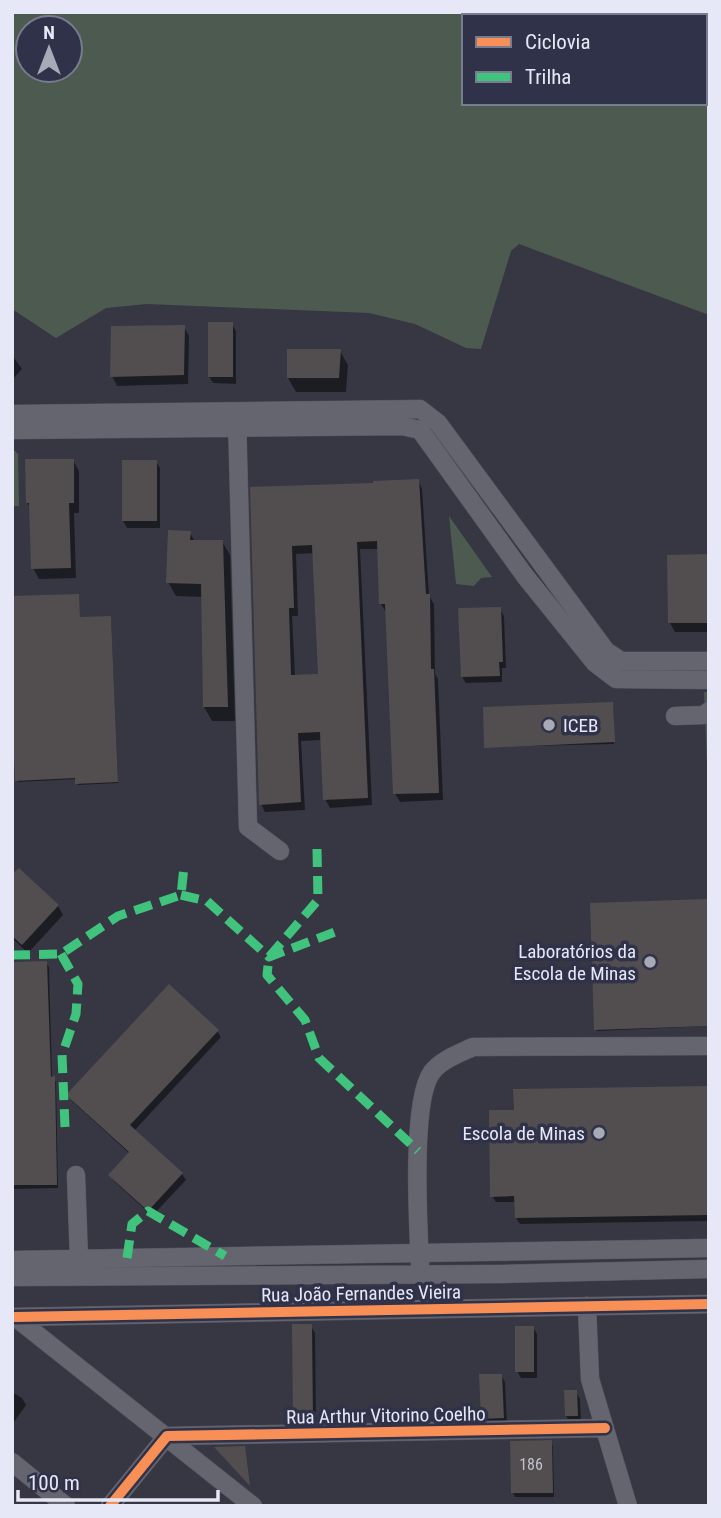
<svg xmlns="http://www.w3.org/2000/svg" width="721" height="1518" viewBox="0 0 721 1518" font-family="'Roboto Condensed',sans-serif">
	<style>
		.green { fill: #4c5a4f; fill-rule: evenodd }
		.shadow { fill: #0007; fill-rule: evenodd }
		.building { fill: #524e50; fill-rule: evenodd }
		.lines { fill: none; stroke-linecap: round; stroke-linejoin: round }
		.minor-casing { stroke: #53545f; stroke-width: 19 }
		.minor { stroke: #64656f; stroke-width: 18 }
		.quiet { stroke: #40c37c; stroke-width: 9; stroke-dasharray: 18 9; stroke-linecap: butt }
		.cycleway-casing { stroke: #303249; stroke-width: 15 }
		.cycleway { stroke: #f78f57; stroke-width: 10 }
		.poi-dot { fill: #a8aab8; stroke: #303249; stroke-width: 2.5 }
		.labels { text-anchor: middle; stroke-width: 7; stroke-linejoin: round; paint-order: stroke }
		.number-label { font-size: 16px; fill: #c1c2cd }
		.poi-label { font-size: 19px; fill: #e6e8f7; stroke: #303249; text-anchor: end }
		.street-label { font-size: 19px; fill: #e6e8f7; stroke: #303249 }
	</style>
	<rect width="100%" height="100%" fill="#363743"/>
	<path class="green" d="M12,12H709V315L519,244L511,251L481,349L466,348L415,324L369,313L147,304L106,308L56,338L12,309ZM464,16H705V103H464ZM28,28H70V70H28Z
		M12,448L18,454L19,506H12Z
		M449,516L492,577L481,578L474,586L456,584Z
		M704,692H709V813Z"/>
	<path class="shadow" d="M232,324L236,331V384L213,383L209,376Z
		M184,327L189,336L188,384L117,386L112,376Z
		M340,351L348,365L346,392H296L288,378Z
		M12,355L22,369L12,380Z
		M73,460L79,471V513H74L76,578L39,579L33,568L31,509L27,503Z
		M156,461L160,468V528H127L123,521Z
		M418,480L422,489L429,596L434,604L435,674L438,679L443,800L400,802L395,794L386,612L381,604L379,549H360L372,805L330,808L325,799L322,740L301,741L305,810L265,812L261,804L252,489L375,485ZM315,553L320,675L295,676L292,616H298L296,554Z
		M190,533L195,542L222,541L230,555L235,721H212L204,707L203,597L176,596L168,582Z
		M709,556V632H675L670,623Z
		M78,595L80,619H111L118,783L78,785L77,779L18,782Z
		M500,609L504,616L506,668H502V682L466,683L462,677Z
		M613,705L614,744L486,747Z
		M12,877L58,906L63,915L28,953L12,938Z
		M707,902L709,1026L597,1031L596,1029Z
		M46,963L49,967L52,1078L56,1082L58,1188L12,1189V964Z
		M217,1031L221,1037L134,1131L182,1174L186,1180L152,1216L114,1181L110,1175L130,1154L72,1101L68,1095Z
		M709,1088V1221L520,1224L516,1218V1202H496L492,1196L515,1111Z
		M311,1326L315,1333L316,1428L299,1429L295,1422Z
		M533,1327L537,1334V1378H521L517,1371Z
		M501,1375L505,1382L507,1425H487L483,1418Z
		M12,1392L22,1398L26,1405L12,1425Z
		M576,1392L580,1399L581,1422H570L566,1416Z
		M551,1442L553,1446L554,1497H515L513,1493Z"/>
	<path class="building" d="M208,322H233V377H208Z
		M185,325L184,375L110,377L111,326Z
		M287,349H341L339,378H287Z
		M25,459H74V503H69L71,568L31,569L29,503H26Z
		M122,460H157V521H122Z
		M419,479L426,594H430L431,669H434L439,793L393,794L385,604H379L377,541L357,542L368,798L323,800L320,732L298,733L301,802L259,805L250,487L373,483V481ZM312,545L318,674L291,675L289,608H294L292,546Z
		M168,530L191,531L190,540H223L228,707H203L201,584L166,583Z
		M709,554V623H668L667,555Z
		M79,594L80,617L111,616L118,782L75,784V778L15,781L12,710V596Z
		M501,607L503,662H499L500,676L461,677L458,608Z
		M613,702L615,742L484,748L483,707Z
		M19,868L59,905L22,945L12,936V874Z
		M707,899L709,1026L594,1030L590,903Z
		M47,961L51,1077L55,1076L57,1185H12V962Z
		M169,984L219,1030L130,1125L183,1173L148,1211L108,1175L129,1152L66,1095Z
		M709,1086V1215L515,1218L514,1196L490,1197L489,1110H514L513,1089Z
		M292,1324H312L313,1422H293Z
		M515,1326H534V1372H515Z
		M479,1374H502L504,1418L481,1419Z
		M564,1390H577L578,1416H565Z
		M552,1440L553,1493H511L510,1441Z
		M245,1446L250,1486L214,1447Z"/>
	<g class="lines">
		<g class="minor-casing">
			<path id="minor" d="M12,414L420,409L438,423L606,651L621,661H709
				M237,418L248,827L280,851
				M12,430L402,426L420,430L525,576L595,663L616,679L709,680
				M675,716L704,715L709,711
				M76,1175L79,1260
				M12,1260L709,1248
				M420,1264C418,1225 411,1100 432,1072C441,1060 460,1053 473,1047L709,1046
				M12,1277L501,1274L709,1269
				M587,1306L590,1379L628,1506
				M15,1317L709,1304
				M15,1317L253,1506
				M12,1462L66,1506
				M110,1506L167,1436L605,1428"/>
		</g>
		<use href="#minor" class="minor"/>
		<path class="quiet" d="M317,849L318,900L269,957L267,975L305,1020L319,1058L418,1151
			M181,895L207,901L269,957L340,930
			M61,954L78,984L76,1014L62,1055L65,1127
			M12,955L61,954L118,916L181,895L184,867
			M127,1258L132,1224L148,1211L225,1256"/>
		<g class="cycleway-casing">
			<path id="cycleway" d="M15,1317L709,1304
				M110,1506L167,1436L605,1428"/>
		</g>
		<use href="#cycleway" class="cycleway"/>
	</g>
	<g class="poi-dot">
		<circle cx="549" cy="725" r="7"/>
		<circle cx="650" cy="962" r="7"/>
		<circle cx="599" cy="1133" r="7"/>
	</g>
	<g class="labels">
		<g class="number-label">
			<text x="531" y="1470">186</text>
		</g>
		<g class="poi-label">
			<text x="563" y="732" text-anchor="start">ICEB</text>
			<text x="636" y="958">Laboratórios da<tspan x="636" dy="22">Escola de Minas</tspan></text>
			<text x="585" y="1140">Escola de Minas</text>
		</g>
		<g class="street-label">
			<text transform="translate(361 1293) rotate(-1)" y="7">Rua João Fernandes Vieira</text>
			<text transform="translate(386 1415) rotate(-1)" y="7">Rua Arthur Vitorino Coelho</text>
		</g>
	</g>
	<rect width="721" height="1518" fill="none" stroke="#e6e8f7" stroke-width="28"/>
	<rect x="462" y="14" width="245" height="91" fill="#303249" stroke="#797b8f" stroke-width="2"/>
	<rect x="476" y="37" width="35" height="10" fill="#f78f57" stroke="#797b8f" stroke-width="2"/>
	<text x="525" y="49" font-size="21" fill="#e6e8f7">Ciclovia</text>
	<rect x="476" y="72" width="35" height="10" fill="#40c37c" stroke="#797b8f" stroke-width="2"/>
	<text x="525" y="84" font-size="21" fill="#e6e8f7">Trilha</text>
	<g transform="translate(49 49)"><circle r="33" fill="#303249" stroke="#797b8f" stroke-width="2"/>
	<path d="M0-5L12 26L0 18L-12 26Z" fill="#a8aab8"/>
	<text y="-10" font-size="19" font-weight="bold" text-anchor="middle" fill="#e6e8f7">N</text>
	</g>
	<path d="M18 1490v10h200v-10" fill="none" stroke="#e6e8f7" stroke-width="3.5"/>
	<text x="28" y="1490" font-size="21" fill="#e6e8f7" stroke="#303249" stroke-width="5" paint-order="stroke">100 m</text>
</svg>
